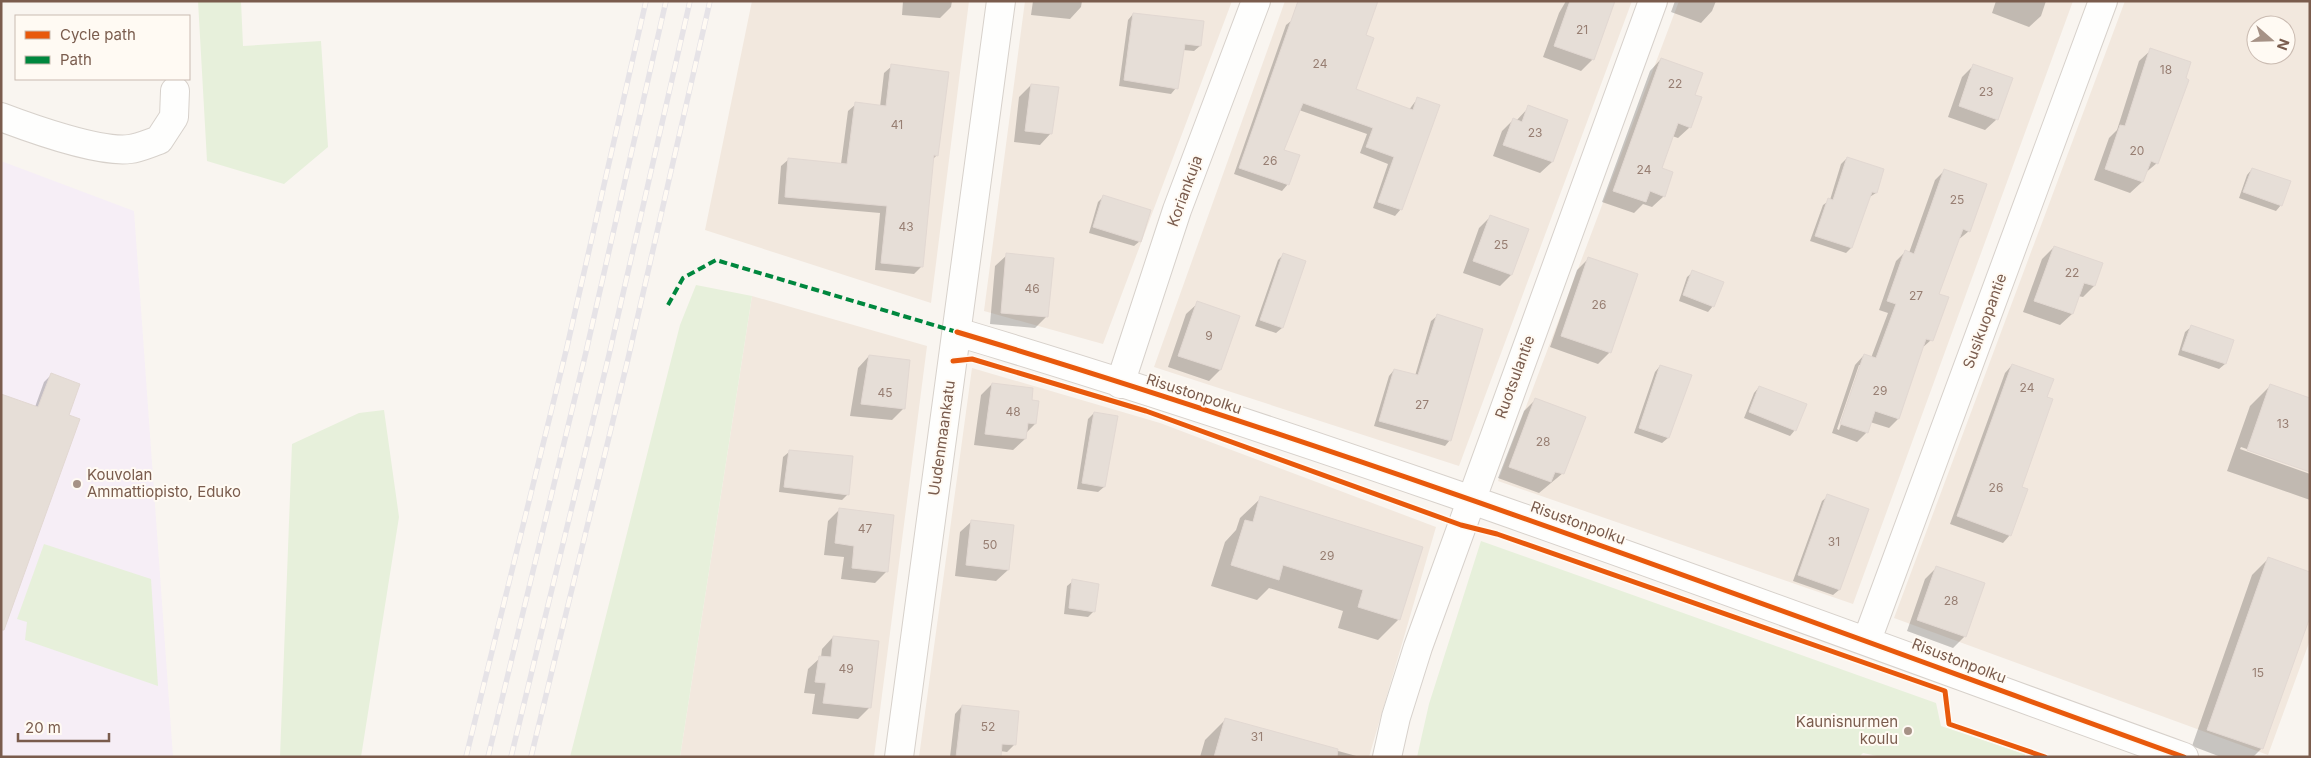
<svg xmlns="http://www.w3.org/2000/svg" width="2311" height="758" viewBox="0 0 2311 758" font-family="Inter,sans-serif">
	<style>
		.residential { fill: #f2e8de; fill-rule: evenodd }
		.education { fill: #f6eef6 }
		.green { fill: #e7f0db }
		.shadow { fill: #0003; fill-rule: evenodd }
		.building { fill: #e6ded7; stroke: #e2d8d2 }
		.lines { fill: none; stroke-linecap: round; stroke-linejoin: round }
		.minor-casing { stroke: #d7d1cb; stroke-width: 30 }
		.minor { stroke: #fefefd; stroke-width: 28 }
		.rail-casing { stroke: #e6e3e7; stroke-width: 5.5 }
		.rail { stroke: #fffaf3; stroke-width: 4; stroke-dasharray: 11; stroke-linecap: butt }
		.quiet { stroke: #00873e; stroke-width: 4; stroke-dasharray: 8 4; stroke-linecap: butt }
		.cycleway-casing { stroke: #fffaf3; stroke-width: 8 }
		.cycleway { stroke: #e8590c; stroke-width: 5 }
		.poi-dot { fill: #a69286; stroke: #fffaf3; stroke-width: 2 }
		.labels { text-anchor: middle; stroke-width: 4; stroke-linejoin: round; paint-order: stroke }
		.number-label { font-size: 12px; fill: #977e72 }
		.street-label { font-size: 15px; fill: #7a5c4d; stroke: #fffaf3 }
		.poi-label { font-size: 15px; fill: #7a5c4d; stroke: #fffaf3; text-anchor: start }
	</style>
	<rect width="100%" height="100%" fill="#f9f5f0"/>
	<path class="residential" d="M752,1H969L931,303L705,230Z
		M1025,1H1232L1103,344L984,311Z
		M1285,1H1632L1459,466L1154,367Z
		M1679,1H2073L1853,604L1498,481Z
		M2125,1H2310V640L2268,755L1894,618ZM2256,25H2286V55H2256Z
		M752,296L927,346L874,757H680Z
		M972,368L1160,423L1436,527L1369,757H919Z"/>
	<path class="education" d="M1,161L134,211L173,757H1Z"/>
	<path class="green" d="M198,1H241L243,46L321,41L328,147L284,184L207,161Z
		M696,285L752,296L680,757H570L680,325Z
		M384,410L399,517L361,757H280L292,444L359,413Z
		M1481,541L1936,703L1941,726L2025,754V757H1882L1863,753L1859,757H1417L1429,704Z
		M44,544L151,579L158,686L25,640L27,622L17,619Z"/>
	<path class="shadow" d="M903,1H952L951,7L940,18L902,15Z
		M1033,1H1082L1081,7L1070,19L1031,15Z
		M1298,1L1365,36L1354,90L1409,110L1417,99L1401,209L1395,216L1373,208L1388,164L1360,153L1367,134L1299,110L1282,150L1288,184L1282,191L1234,174L1286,25L1291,21Z
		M1566,1H1614L1593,59L1581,71L1543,57L1559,13Z
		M1675,1H1716L1712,11L1701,23L1671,12Z
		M1996,1H2046L2041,16L2029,27L1992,13Z
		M1133,14L1200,46L1194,51L1183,50L1176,88L1171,94L1119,86L1128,20Z
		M2151,50L2157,163L2144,174L2142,182L2130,193L2094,180L2109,138L2117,130L2139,61Z
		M1661,59L1693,95L1690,127L1678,138L1672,136L1660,169L1664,196L1652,207L1643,204L1634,213L1602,202L1650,71Z
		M892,66L937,155L932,160L921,267L914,274L875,270L880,213L778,204L781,166L789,159L841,164L848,111L856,104L880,107L884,73Z
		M1973,66L1997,119L1985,130L1948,117L1962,77Z
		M1031,85L1051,133L1040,145L1014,142L1019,97Z
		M1529,107L1567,121L1552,162L1540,173L1493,156L1502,131L1513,120L1516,121Z
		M1847,158L1876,193L1868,198L1851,248L1846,253L1810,241L1823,205L1830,200L1841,164Z
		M2252,169L2281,205L2276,211L2239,198L2247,175Z
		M1944,171L1969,231L1958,240L1938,295L1931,340L1921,349L1898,419L1889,428L1870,422L1867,432L1857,442L1832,433L1855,365L1864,355L1871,358L1888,313L1879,310L1896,261L1905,252L1909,253L1935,180ZM1859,365H1861L1839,430L1837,429Z
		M1103,197L1140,241L1134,246L1089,233L1098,202Z
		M1490,217L1527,230L1511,275L1500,286L1463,273L1479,228Z
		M2054,247L2094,286L2083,297L2078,296L2072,314L2060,325L2023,312L2042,259Z
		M1007,255L1046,317L1035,328L990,324L995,266Z
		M1283,255L1282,328L1276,333L1255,326L1278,260Z
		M1589,258L1610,352L1598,364L1550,347L1577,270Z
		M1693,272L1713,306L1708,312L1679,301L1687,277Z
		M1198,303L1220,370L1209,381L1168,367L1186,314Z
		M1437,316L1450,440L1445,446L1374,426L1389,376L1394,370L1415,376L1431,321Z
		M2191,327L2232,341L2225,364L2219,369L2178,355L2185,332Z
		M869,356L903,409L892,420L850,416L858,368Z
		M2012,365L2046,398L2020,487L2010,535L2003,543L1950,524L2005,373Z
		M1660,366L1690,376L1668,438L1662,443L1634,433L1655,372Z
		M51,375L1,619L35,407L44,382Z
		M992,384L1030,401L1035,424L1026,433L1025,439L1013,450L974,445L981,395Z
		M2271,385L2310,471L2241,447L2240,449L2310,474V500L2227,471L2250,406Z
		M1759,387L1795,430L1790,436L1744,418L1754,393Z
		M1535,400L1563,473L1539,493L1498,478L1524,411Z
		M1094,413L1104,487L1098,492L1077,489L1088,419Z
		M789,452L848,494L842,500L779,492L783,457Z
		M1828,496L1839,590L1833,595L1793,581L1822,501Z
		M1261,498L1399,619L1378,640L1338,628L1343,611L1269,588L1257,600L1211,586L1225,542L1236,530L1240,518Z
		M840,509L886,572L875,583L841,579L844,557L824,555L828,521Z
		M972,521L1008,570L996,581L955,576L960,532Z
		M2269,558L2262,748L2253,757H2221L2192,746L2252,575Z
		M1937,567L1965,636L1953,648L1907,631L1925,579Z
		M1073,581L1094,611L1088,617L1064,614L1067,586Z
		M833,637L869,708L858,719L812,714L815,694L804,693L808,669L821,657L822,649Z
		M962,706L1014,745L1007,752L1000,751L999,757H950L955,714Z
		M1225,720L1360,757H1200L1205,740Z"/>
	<path class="building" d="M1298,1H1378L1366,35L1374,38L1356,89L1413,110L1417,97L1440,105L1402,210L1378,202L1394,157L1366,147L1373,128L1303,103L1284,150L1300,155L1289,185L1239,168Z
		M1570,1H1615L1594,60L1554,46Z
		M1133,13L1204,21L1201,46L1185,44L1178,89L1124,80Z
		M2150,48L2191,62L2186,78L2189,80L2158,164L2151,161L2143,182L2105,169L2120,125L2125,126Z
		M1661,58L1703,73L1695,95L1702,97L1691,128L1678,123L1662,168L1673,172L1665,197L1650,191L1646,202L1613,191Z
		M891,64L949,72L938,156L934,155L923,267L881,263L887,206L785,197L788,158L847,164L855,102L886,106Z
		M1973,64L2013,78L1998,120L1959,106Z
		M1031,84L1059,87L1052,134L1025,131Z
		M1528,105L1568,120L1553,162L1503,145L1513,118L1522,122Z
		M1847,157L1884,169L1877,193L1872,192L1852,248L1815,236L1828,198L1833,200Z
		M2252,168L2291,181L2282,206L2243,192Z
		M1944,169L1987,184L1970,232L1963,229L1939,294L1949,297L1933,341L1926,339L1899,419L1875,411L1868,433L1840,424L1864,354L1876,358L1896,304L1887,301L1905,250L1914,254Z
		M1103,195L1151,210L1141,242L1093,227Z
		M1490,215L1529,229L1512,275L1473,261Z
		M2054,246L2103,263L2095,286L2084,283L2073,314L2034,301Z
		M1006,253L1054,258L1048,317L1001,313Z
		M1283,253L1306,261L1283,328L1260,320Z
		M1588,257L1638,274L1611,353L1561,336Z
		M1692,270L1724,282L1714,307L1683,295Z
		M1197,301L1240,316L1221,370L1178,356Z
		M1437,314L1483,329L1451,441L1379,421L1394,369L1418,375Z
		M2191,325L2234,340L2226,364L2182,350Z
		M869,355L910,360L905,409L861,404Z
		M2012,364L2054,379L2047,397L2053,399L2022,487L2028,489L2011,536L1957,516Z
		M1660,365L1692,375L1669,438L1639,428Z
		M51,373L80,384L69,415L80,419L4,630H1V394L38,407Z
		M992,383L1033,388L1032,400L1039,401L1036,424L1028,423L1026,439L985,434Z
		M2270,384L2310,398V472L2247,450Z
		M1759,386L1807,404L1796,431L1749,412Z
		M1535,398L1586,417L1564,474L1555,472L1551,482L1509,467Z
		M1094,412L1118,416L1105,487L1082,483Z
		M789,450L853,456L849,495L784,487Z
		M1827,494L1869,509L1840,590L1798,575Z
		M1260,496L1423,547L1400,620L1358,607L1363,590L1283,565L1279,580L1231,565L1245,520L1253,522Z
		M839,508L894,515L888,572L852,568L854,546L835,543Z
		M971,520L1014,525L1009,570L966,565Z
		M2268,557L2310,572V617L2263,749L2207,730Z
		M1936,566L1985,583L1966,637L1917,620Z
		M1072,579L1099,584L1095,612L1069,608Z
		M833,636L879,641L871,708L823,703L826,683L815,682L819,656L831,657Z
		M962,705L1019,711L1016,745L1002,744L1001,757H956Z
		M1225,718L1338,749L1337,757H1214Z"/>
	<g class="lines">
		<g class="minor-casing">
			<path id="minor" d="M1,117C30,128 100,153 130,149C139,148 150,143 159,140L174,117L175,91
				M957,332C1372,456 1777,610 2184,757
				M1120,384L1177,210L1256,1
				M1867,640L2103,1
				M899,757L1001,1
				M1387,757L1396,717L1418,647L1653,1"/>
		</g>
		<use href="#minor" class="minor"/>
		<g class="rail-casing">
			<path id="rail" d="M466,757L567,347L646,1
				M488,757L586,352L666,1
				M511,757L609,355L690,1
				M531,757L628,359L710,1"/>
		</g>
		<use href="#rail" class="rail"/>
		<path class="quiet" d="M668,305L683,278L716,260L957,332"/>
		<g class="cycleway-casing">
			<path id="cycleway" d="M957,332C1372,456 1777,610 2184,757
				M953,361L972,359L1146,411L1461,525L1497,534L1945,691L1949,724L2045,757"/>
		</g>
		<use href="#cycleway" class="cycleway"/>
	</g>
	<g class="poi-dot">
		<circle cx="77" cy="484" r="5"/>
		<circle cx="1908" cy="731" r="5"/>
	</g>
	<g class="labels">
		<g class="number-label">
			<text x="1582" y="34">21</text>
			<text x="1320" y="68">24</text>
			<text x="2166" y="74">18</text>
			<text x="1675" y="88">22</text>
			<text x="1986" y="96">23</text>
			<text x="897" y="129">41</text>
			<text x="1535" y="137">23</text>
			<text x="2137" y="155">20</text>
			<text x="1270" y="165">26</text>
			<text x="1644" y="174">24</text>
			<text x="1957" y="204">25</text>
			<text x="906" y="231">43</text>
			<text x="1501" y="249">25</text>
			<text x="2072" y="277">22</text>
			<text x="1032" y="293">46</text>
			<text x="1916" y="300">27</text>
			<text x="1599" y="309">26</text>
			<text x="1209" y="340">9</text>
			<text x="2027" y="392">24</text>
			<text x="1880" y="395">29</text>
			<text x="885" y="397">45</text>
			<text x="1422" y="409">27</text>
			<text x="1013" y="416">48</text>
			<text x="2283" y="428">13</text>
			<text x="1543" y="446">28</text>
			<text x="1996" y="492">26</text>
			<text x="865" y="533">47</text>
			<text x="1834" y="546">31</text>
			<text x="990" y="549">50</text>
			<text x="1327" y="560">29</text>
			<text x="1951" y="605">28</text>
			<text x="846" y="673">49</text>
			<text x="2258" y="677">15</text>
			<text x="988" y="731">52</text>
			<text x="1257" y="741">31</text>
		</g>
		<g class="street-label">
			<text transform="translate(1185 191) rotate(-70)" y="5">Koriankuja</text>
			<text transform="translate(1985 321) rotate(-70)" y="5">Susikuopantie</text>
			<text transform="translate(1515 377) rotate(-70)" y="5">Ruotsulantie</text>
			<text transform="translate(1194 394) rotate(18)" y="5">Risustonpolku</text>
			<text transform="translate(942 438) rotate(-82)" y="5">Uudenmaankatu</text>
			<text transform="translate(1578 523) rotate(20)" y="5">Risustonpolku</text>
			<text transform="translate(1959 661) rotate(21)" y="5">Risustonpolku</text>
		</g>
		<g class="poi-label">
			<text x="87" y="480">Kouvolan<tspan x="87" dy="17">Ammattiopisto, Eduko</tspan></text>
			<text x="1898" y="727" text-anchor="end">Kaunisnurmen<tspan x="1898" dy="17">koulu</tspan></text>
		</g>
	</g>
	<rect width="2311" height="758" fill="none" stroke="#7a5c4d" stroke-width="5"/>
	<rect x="15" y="15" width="175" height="65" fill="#fffaf3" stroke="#cabbb1"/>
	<rect x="25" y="31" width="25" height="8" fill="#e8590c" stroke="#cabbb1"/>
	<text x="60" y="40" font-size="15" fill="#7a5c4d">Cycle path</text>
	<rect x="25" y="56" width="25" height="8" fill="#00873e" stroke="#cabbb1"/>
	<text x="60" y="65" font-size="15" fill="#7a5c4d">Path</text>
	<g transform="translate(2271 40) rotate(110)"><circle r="24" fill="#fffaf3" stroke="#cabbb1"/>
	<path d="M0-4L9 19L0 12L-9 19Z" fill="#a69286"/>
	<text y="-8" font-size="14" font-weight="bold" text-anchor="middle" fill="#7a5c4d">N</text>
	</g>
	<path d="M18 733v8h91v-8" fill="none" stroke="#7a5c4d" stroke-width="2.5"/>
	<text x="25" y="733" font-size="15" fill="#7a5c4d" stroke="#fffaf3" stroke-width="4" paint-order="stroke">20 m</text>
</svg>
